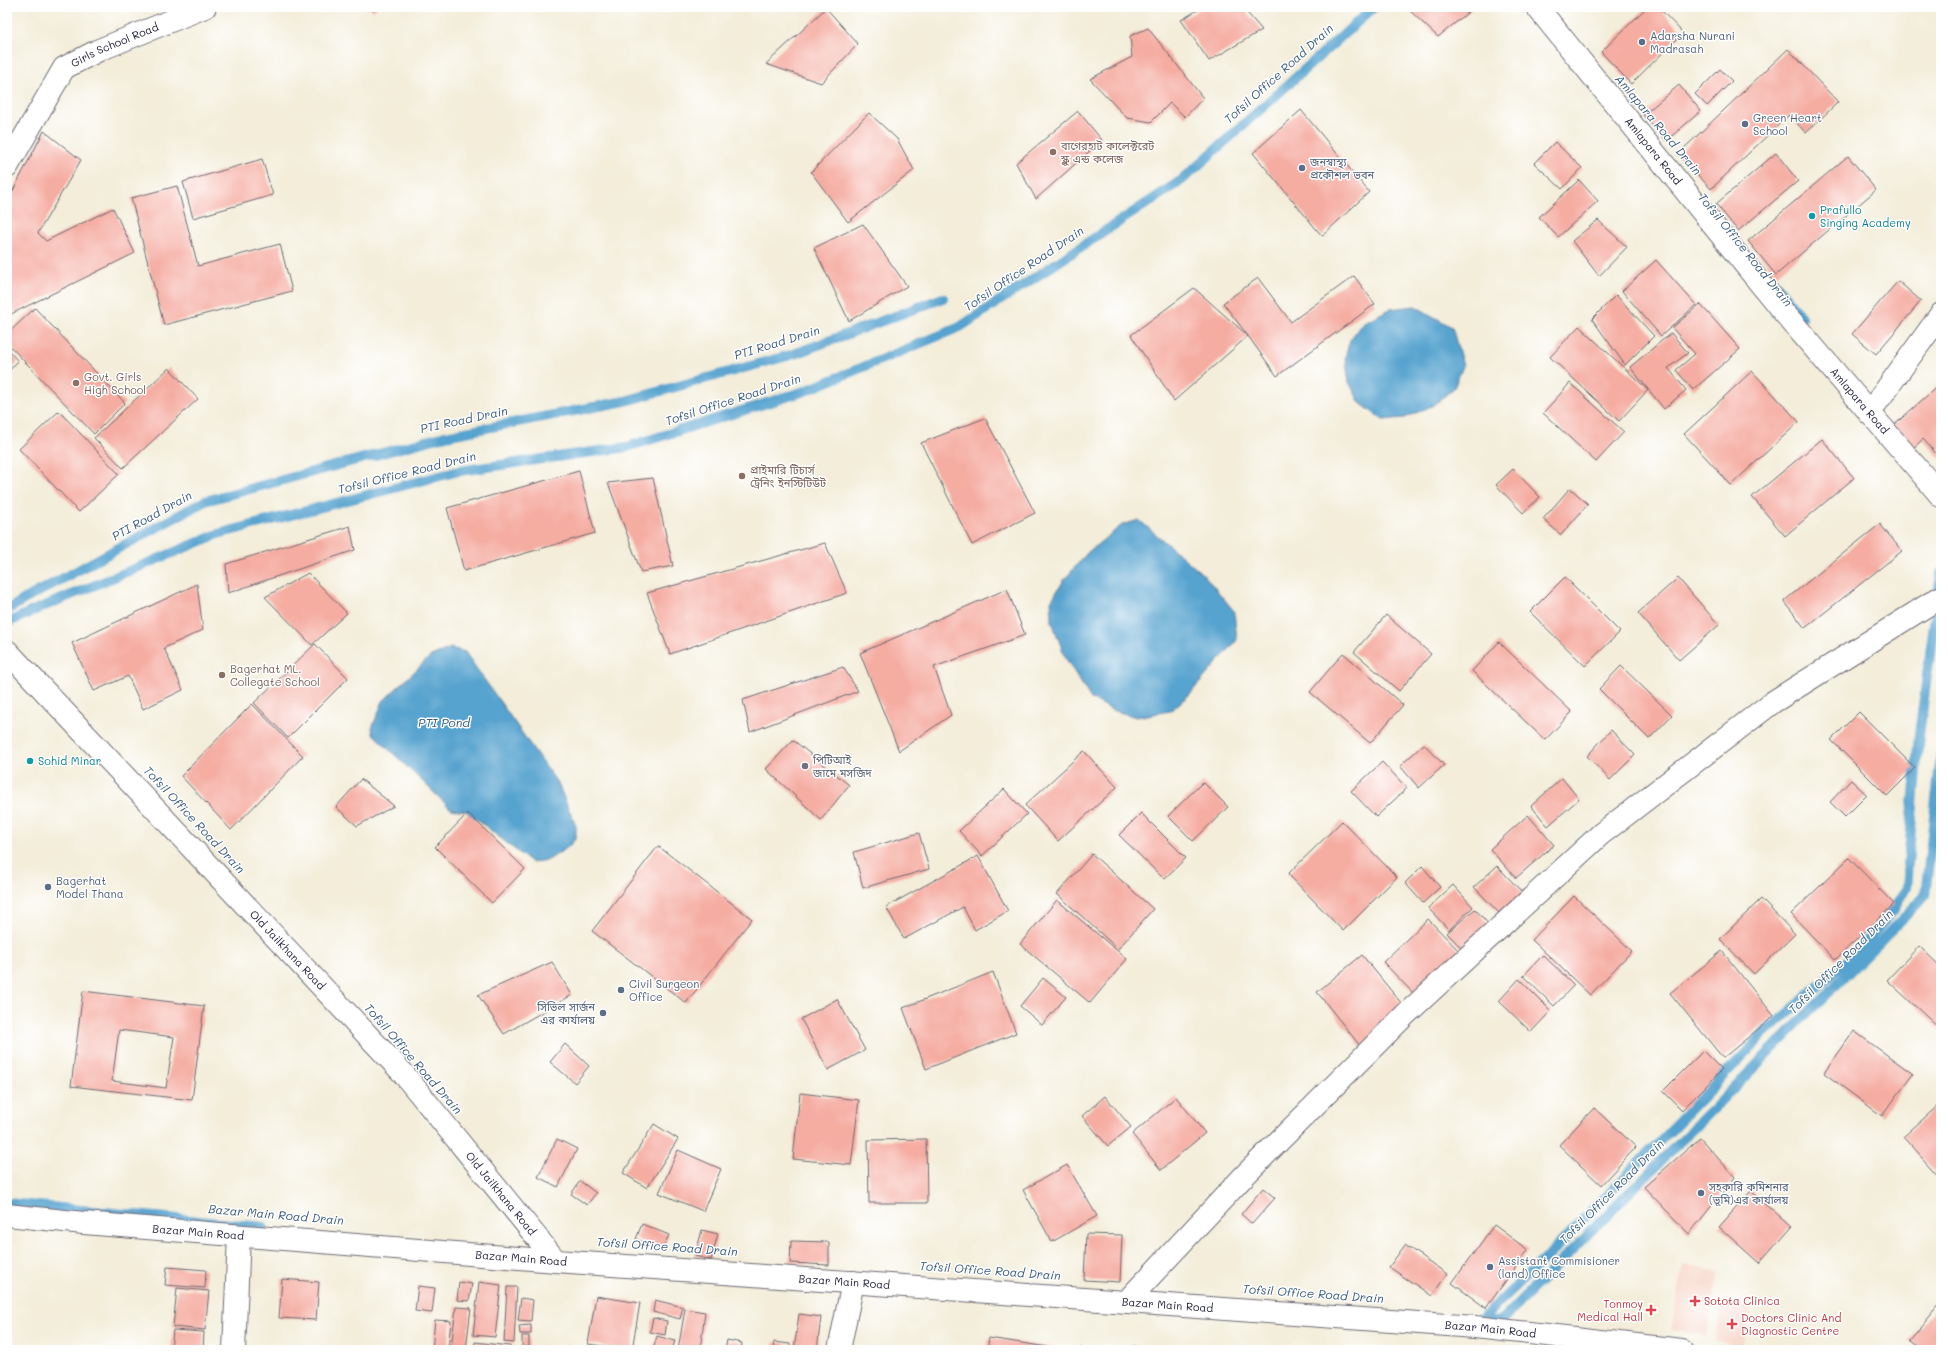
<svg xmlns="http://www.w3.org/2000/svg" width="1948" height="1357" viewBox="0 0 1948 1357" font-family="Mali,'Noto Sans Bengali',sans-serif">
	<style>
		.built { fill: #f6d2c3 }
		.water { fill: #56a3cf; stroke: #3c6285 }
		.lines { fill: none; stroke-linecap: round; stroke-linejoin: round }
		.stream { stroke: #56a3cf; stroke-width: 10 }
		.building { fill: #f5aca1; fill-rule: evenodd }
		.minor-casing { stroke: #6b6972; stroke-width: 24 }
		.tertiary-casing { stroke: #6b6972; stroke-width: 24 }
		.secondary-casing { stroke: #6b6972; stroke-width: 24 }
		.minor { stroke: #fff; stroke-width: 22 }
		.tertiary { stroke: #fff; stroke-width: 22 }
		.secondary { stroke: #fff; stroke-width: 22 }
		.service-dot { fill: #5c6f8a; stroke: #fff; stroke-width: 1.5 }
		.education-dot { fill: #8d6e63; stroke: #fff; stroke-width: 1.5 }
		.culture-dot { fill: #0f9aa8; stroke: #fff; stroke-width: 1.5 }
		.worship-dot { fill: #6b7280; stroke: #fff; stroke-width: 1.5 }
		.health-dot { fill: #e0444e; stroke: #fff; stroke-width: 1.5 }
		.labels { text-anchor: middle; stroke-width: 3; stroke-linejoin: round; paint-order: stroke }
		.service-label { font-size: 11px; fill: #4e5e75; stroke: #fff; text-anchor: start }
		.street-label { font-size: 11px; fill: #22223b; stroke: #fff }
		.education-label { font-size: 11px; fill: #785e54; stroke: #fff; text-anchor: start }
		.culture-label { font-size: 11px; fill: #0d838f; stroke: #fff; text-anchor: start }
		.worship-label { font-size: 11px; fill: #5b616d; stroke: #fff; text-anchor: start }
		.health-label { font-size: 11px; fill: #be3a42; stroke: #fff; text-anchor: start }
		.water-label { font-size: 12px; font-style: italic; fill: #395c7e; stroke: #fff }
	</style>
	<rect width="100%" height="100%" fill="#fff"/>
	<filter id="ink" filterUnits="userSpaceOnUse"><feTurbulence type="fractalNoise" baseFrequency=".025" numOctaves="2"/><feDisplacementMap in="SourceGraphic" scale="8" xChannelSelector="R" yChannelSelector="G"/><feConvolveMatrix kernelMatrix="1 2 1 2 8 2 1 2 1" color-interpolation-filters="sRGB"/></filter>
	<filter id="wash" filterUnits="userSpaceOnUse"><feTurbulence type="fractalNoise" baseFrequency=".012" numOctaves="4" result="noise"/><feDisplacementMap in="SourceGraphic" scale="16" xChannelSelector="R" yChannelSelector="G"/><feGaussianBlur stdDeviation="0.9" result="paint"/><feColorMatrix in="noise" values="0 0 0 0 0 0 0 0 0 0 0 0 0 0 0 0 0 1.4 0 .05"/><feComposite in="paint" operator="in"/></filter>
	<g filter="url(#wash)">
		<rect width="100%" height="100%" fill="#f3edd9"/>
		<path class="built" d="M1684,1265L1719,1272L1706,1336L1671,1329Z
			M1722,1302L1750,1307L1742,1347L1714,1341Z"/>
		<path class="water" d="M1415,306L1452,327L1463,366L1454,388L1434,405L1405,418L1383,420L1360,403L1349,382L1345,357L1350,340L1362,323L1390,309Z
			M1139,520L1205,576L1234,611L1237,640L1189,695L1170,711L1136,717L1112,710L1091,699L1065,657L1052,622L1051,601L1064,580L1088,552L1122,525Z
			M451,648L465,652L558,784L576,826V838L568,847L550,859L532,863L466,811L451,809L373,734L372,728L383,701L431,656Z"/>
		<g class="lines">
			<path class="stream" d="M1771,279L1801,317
				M7,610L25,599L205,501L445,436L625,401L794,354L943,298
				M7,623L35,610L218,534L459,471L627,447L805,391L960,327L1182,180L1374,7
				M7,1203L263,1227
				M1491,1321H1501L1925,896L1941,755
				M1474,1326L1555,1249L1764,1034L1856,953L1893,911L1906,888L1919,735L1941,573"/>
		</g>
		<g id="blocks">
			<path class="building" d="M370,7H378L373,11Z
				M1203,7H1242L1262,30L1209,61L1181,20Z
				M1412,7H1469L1471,10L1438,37L1409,10Z
				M1647,7H1658L1683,33L1631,84L1601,52Z
				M826,8L858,44L821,83L766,64Z
				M1148,28L1203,98L1185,117L1170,103L1151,122L1127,118L1090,79L1132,57L1130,36Z
				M1788,49L1838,102L1806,133L1789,115L1711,189L1678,154Z
				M1720,69L1732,81L1707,106L1695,94Z
				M1679,85L1701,111L1666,141L1643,115Z
				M1301,110L1369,192L1322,236L1253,153Z
				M1078,111L1102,140L1036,199L1016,163Z
				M869,113L897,139L914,170L848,222L811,172Z
				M44,131L81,160L38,233L46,241L113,208L135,253L9,315L7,314V202Z
				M1555,142L1582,168L1562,189L1534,163Z
				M1776,153L1798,181L1738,231L1716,204Z
				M1848,156L1876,190L1776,275L1748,241Z
				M262,159L273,195L193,218L183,182Z
				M1579,180L1598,201L1558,237L1539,217Z
				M177,186L198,266L280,244L292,291L164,325L131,198Z
				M1598,220L1627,247L1599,276L1572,241Z
				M863,224L907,286L849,321L814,248Z
				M1656,260L1696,305L1661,336L1622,291Z
				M1354,276L1375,304L1277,376L1248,336L1174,401L1131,335L1194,288L1248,336L1223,303L1258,278L1291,322Z
				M1898,281L1921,301L1876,354L1852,334Z
				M1616,295L1654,336L1625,365L1592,319Z
				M1700,304L1740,349L1693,390L1676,370L1695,354L1672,328Z
				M35,308L125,403L94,434L7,343V334Z
				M1579,326L1648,390L1619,421L1550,357Z
				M1671,333L1688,353L1668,368L1686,390L1664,409L1630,367Z
				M7,349L18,361L7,373Z
				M169,368L198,399L123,468L94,438Z
				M1752,371L1799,422L1731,485L1684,434Z
				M1570,383L1624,432L1596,462L1543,413Z
				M1941,383V459L1923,439L1911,450L1892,427Z
				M59,411L119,474L79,512L19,449Z
				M985,418L1035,513L972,545L921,443Z
				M1822,439L1854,478L1785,536L1752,497Z
				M1513,469L1540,497L1523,513L1496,485Z
				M579,471L595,533L464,571L447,508Z
				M653,478L673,566L641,572L608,483Z
				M1570,488L1588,504L1561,535L1543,519Z
				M1880,524L1902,551L1805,628L1784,601Z
				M350,526L355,550L228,593L226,564Z
				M825,543L847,593L670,654L647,593Z
				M308,573L347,613L312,645L265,597Z
				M1565,577L1620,632L1585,666L1530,612Z
				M1678,578L1719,625L1679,660L1638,613Z
				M197,584L203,630L164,648L183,690L143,709L128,676L94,691L72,643Z
				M1007,589L1025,635L934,667L951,715L899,751L860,653Z
				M1386,615L1431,654L1399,691L1354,652Z
				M1499,642L1572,712L1545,740L1472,671Z
				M315,644L348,678L288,738L254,703Z
				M1343,653L1403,705L1370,743L1310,692Z
				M1621,666L1672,715L1649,739L1599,689Z
				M843,667L858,691L750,732L743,700Z
				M252,704L303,756L231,830L181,776Z
				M1859,712L1915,768L1887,796L1831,740Z
				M1611,730L1635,755L1610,780L1587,756Z
				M793,740L849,785L821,820L766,769Z
				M1424,744L1444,765L1419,788L1400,766Z
				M1084,751L1117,787L1058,841L1025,805Z
				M1382,762L1407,788L1376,817L1351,791Z
				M1562,778L1579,799L1548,826L1531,806Z
				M361,779L394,806L357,826L336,807Z
				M1851,780L1867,795L1845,817L1830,802Z
				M1203,782L1228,807L1193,841L1168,816Z
				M1004,789L1027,814L982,856L959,831Z
				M468,813L525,869L492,903L435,847Z
				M1141,813L1186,858L1164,879L1119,835Z
				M1528,815L1554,845L1516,878L1490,849Z
				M1342,821L1397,877L1343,931L1288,874Z
				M919,833L929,869L863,888L854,852Z
				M658,846L752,919L686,1003L592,931Z
				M1092,854L1153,909L1118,949L1057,894Z
				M978,856L1008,911L975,930L963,907L904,939L886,907Z
				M1849,858L1894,904L1835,960L1791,914Z
				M1422,866L1440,887L1423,903L1405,883Z
				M1497,866L1524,894L1501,915L1474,887Z
				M1453,885L1473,907L1449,930L1428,908Z
				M1574,896L1632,951L1590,995L1532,940Z
				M1761,899L1795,934L1754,974L1720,939Z
				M1057,900L1127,959L1090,1003L1020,944Z
				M1475,909L1492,928L1466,953L1447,933Z
				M1428,919L1462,954L1418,998L1383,962Z
				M1919,946L1941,967V1030L1887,980Z
				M1722,951L1774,1016L1723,1058L1670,993Z
				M1362,955L1406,1009L1361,1047L1317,992Z
				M1543,955L1574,985L1554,1006L1523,976Z
				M552,962L572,995L504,1034L478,995Z
				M993,972L1016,1033L926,1069L903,1008Z
				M1043,978L1066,997L1042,1025L1020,1006Z
				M1519,979L1551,1011L1531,1032L1499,1001Z
				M83,991L204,1006L192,1100L71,1086ZM119,1030L174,1037L166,1088L112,1081Z
				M837,999L865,1050L828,1070L801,1019Z
				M1854,1031L1913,1074L1882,1116L1824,1073Z
				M565,1044L589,1066L575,1083L550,1062Z
				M1703,1051L1722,1070L1682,1110L1663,1091Z
				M800,1093L859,1100L851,1165L793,1159Z
				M1105,1096L1131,1127L1108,1146L1082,1116Z
				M1176,1097L1205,1133L1161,1170L1132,1134Z
				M1941,1103V1179L1903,1137Z
				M1594,1108L1636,1147L1601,1185L1559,1145Z
				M654,1124L678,1139L647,1188L623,1173Z
				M1700,1138L1735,1177L1689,1234L1644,1187Z
				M557,1139L577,1149L558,1187L538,1177Z
				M926,1139L927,1203H869L868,1140Z
				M678,1150L721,1169L703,1211L659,1193Z
				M1067,1165L1097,1216L1052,1242L1023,1190Z
				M580,1181L596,1193L587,1205L571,1194Z
				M1263,1188L1275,1198L1252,1224L1241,1214Z
				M1751,1191L1791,1226L1759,1263L1719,1227Z
				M642,1224L669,1235L662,1250L636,1239Z
				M1494,1225L1528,1250L1486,1308L1452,1283Z
				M702,1230L718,1234L711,1260L695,1256Z
				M1086,1234L1122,1235L1120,1282L1084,1280Z
				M791,1241L829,1242V1265L790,1263Z
				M1405,1245L1447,1274L1432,1296L1389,1267Z
				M167,1267L206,1270L205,1288L165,1285Z
				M282,1279L319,1282L316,1320L279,1318Z
				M459,1282L472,1284L469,1301L457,1300Z
				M479,1282L501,1285L495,1337L473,1335Z
				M418,1286L435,1288L432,1313L415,1311Z
				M507,1287H517L514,1343L504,1342Z
				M177,1288L209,1291L205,1330L173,1327Z
				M596,1296L640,1303L632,1350L588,1344Z
				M521,1298L533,1300L531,1321L518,1320Z
				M655,1300L683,1307L680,1319L653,1312Z
				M1941,1303V1350H1921L1909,1341Z
				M456,1307L471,1308L466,1350H451Z
				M685,1309L705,1312L700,1350H678Z
				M799,1314L821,1317L817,1350H794Z
				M653,1318L667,1321L665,1335L650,1332Z
				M435,1320L451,1321L448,1350H432Z
				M531,1325V1334H520L519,1326Z
				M173,1330L204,1332L203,1350H171Z
				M522,1336H529V1347H522Z
				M657,1336L675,1341L672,1350H653Z
				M989,1338L1061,1349V1350H987Z
				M727,1340L742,1343L741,1350H725Z
				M475,1342L510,1346V1350H474Z
				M774,1342L790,1344V1350H773Z
				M1132,1346L1149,1347V1350H1132Z
				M567,1347L581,1349V1350H566Z
				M1080,1348L1116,1349V1350H1080Z"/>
		</g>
	</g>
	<g filter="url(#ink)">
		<use href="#blocks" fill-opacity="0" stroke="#6b6972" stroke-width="1"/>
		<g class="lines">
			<g class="minor-casing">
				<path id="minor" d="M1869,413L1941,314
					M1126,1302L1245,1175L1405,1015L1601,834L1773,702L1939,598"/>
			</g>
			<g class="tertiary-casing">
				<g id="tertiary">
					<path id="s1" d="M1537,7L1780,308L1941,496"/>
					<path id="s2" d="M7,167L64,68L99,50L205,7"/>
					<path id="s3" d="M7,1215L84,1223L556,1261L1475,1327L1682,1350"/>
					<path d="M234,1350L239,1236"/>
					<path d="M839,1350L853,1282"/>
				</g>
			</g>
			<g class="secondary-casing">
				<g id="secondary">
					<path id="s4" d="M7,651L402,1072L556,1261"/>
				</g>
			</g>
			<use href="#minor" class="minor"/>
			<use href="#tertiary" class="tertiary"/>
			<use href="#secondary" class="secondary"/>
		</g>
	</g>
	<g class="service-dot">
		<circle cx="1642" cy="42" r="4"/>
		<circle cx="1745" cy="124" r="4"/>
		<circle cx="1302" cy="168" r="4"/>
		<circle cx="48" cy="887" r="4"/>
		<circle cx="621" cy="990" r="4"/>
		<circle cx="603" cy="1013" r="4"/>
		<circle cx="1701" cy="1193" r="4"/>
		<circle cx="1490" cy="1267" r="4"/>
	</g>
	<g class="education-dot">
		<circle cx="1053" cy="152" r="4"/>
		<circle cx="76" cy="383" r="4"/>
		<circle cx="742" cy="476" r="4"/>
		<circle cx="222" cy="675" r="4"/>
	</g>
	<g class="culture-dot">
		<circle cx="1812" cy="216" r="4"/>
		<circle cx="30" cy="761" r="4"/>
	</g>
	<circle class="worship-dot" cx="805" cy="766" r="4"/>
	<g class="health-dot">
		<path d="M1693 1295h4v4h4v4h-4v4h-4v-4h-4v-4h4z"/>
		<path d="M1649 1304h4v4h4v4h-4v4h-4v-4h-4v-4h4z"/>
		<path d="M1730 1318h4v4h4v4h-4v4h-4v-4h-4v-4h4z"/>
	</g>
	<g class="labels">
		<g class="service-label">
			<text x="1650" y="40">Adarsha Nurani<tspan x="1650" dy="13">Madrasah</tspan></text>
			<text x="1753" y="122">Green Heart<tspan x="1753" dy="13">School</tspan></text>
			<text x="1310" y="166">জনস্বাস্থ্য<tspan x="1310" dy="13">প্রকৌশল ভবন</tspan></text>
			<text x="56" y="885">Bagerhat<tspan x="56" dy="13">Model Thana</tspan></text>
			<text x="629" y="988">Civil Surgeon<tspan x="629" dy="13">Office</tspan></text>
			<text x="595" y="1011" text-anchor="end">সিভিল সার্জন<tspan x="595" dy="13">এর কার্যালয়</tspan></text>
			<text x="1709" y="1191">সহকারি কমিশনার<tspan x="1709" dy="13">(ভূমি)এর কার্যালয়</tspan></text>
			<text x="1498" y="1265">Assistant Commisioner<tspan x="1498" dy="13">(land) Office</tspan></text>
		</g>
		<g class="street-label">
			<text dy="4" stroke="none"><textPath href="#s2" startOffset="170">Girls School Road</textPath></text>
			<text dy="4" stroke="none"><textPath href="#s1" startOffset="185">Amlapara Road</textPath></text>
			<text dy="4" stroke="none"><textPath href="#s1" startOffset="509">Amlapara Road</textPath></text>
			<text dy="4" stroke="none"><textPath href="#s4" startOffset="410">Old Jailkhana Road</textPath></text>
			<text dy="4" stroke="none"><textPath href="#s4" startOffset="734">Old Jailkhana Road</textPath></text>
			<text dy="4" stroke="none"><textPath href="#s3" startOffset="192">Bazar Main Road</textPath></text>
			<text dy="4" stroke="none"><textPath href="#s3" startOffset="516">Bazar Main Road</textPath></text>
			<text dy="4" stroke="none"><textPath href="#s3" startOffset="840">Bazar Main Road</textPath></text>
			<text dy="4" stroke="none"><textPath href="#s3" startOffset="1164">Bazar Main Road</textPath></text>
			<text dy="4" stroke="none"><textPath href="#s3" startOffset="1488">Bazar Main Road</textPath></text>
		</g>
		<g class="education-label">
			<text x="1061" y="150">বাগেরহাট কালেক্টরেট<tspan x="1061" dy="13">স্কুল এন্ড কলেজ</tspan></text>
			<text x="84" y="381">Govt. Girls<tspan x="84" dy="13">High School</tspan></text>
			<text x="750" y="474">প্রাইমারি টিচার্স<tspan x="750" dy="13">ট্রেনিং ইনস্টিটিউট</tspan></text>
			<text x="230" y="673">Bagerhat ML.<tspan x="230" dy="13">Collegate School</tspan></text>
		</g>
		<g class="culture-label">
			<text x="1820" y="214">Prafullo<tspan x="1820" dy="13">Singing Academy</tspan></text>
			<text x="38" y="765">Sohid Minar</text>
		</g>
		<g class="worship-label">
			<text x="813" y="764">পিটিআই<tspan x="813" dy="13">জামে মসজিদ</tspan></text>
		</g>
		<g class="health-label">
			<text x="1704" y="1305">Sotota Clinica</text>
			<text x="1643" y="1308" text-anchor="end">Tonmoy<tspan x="1643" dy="13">Medical Hall</tspan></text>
			<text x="1741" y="1322">Doctors Clinic And<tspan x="1741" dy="13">Diagnostic Centre</tspan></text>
		</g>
		<g class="water-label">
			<text transform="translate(1279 74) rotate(-42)" y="4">Tofsil Office Road Drain</text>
			<text transform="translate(1658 125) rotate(50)" y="4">Amlapara Road Drain</text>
			<text transform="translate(1745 250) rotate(51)" y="4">Tofsil Office Road Drain</text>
			<text transform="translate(1024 269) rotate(-34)" y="4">Tofsil Office Road Drain</text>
			<text transform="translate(777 343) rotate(-17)" y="4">PTI Road Drain</text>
			<text transform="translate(733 400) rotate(-18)" y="4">Tofsil Office Road Drain</text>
			<text transform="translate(464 420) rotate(-12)" y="4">PTI Road Drain</text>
			<text transform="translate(407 473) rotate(-14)" y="4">Tofsil Office Road Drain</text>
			<text transform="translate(152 516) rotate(-29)" y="4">PTI Road Drain</text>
			<text x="444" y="727">PTI Pond</text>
			<text transform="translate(194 820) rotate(47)" y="4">Tofsil Office Road Drain</text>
			<text transform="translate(1841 962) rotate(-45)" y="4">Tofsil Office Road Drain</text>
			<text transform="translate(413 1059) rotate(49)" y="4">Tofsil Office Road Drain</text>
			<text transform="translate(1612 1192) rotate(-45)" y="4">Tofsil Office Road Drain</text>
			<text transform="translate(276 1215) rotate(5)" y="4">Bazar Main Road Drain</text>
			<text transform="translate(667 1247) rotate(4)" y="4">Tofsil Office Road Drain</text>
			<text transform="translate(990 1271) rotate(4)" y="4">Tofsil Office Road Drain</text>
			<text transform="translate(1313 1294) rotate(4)" y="4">Tofsil Office Road Drain</text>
		</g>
	</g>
	<rect width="1948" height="1357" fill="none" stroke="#fff" stroke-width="24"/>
</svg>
